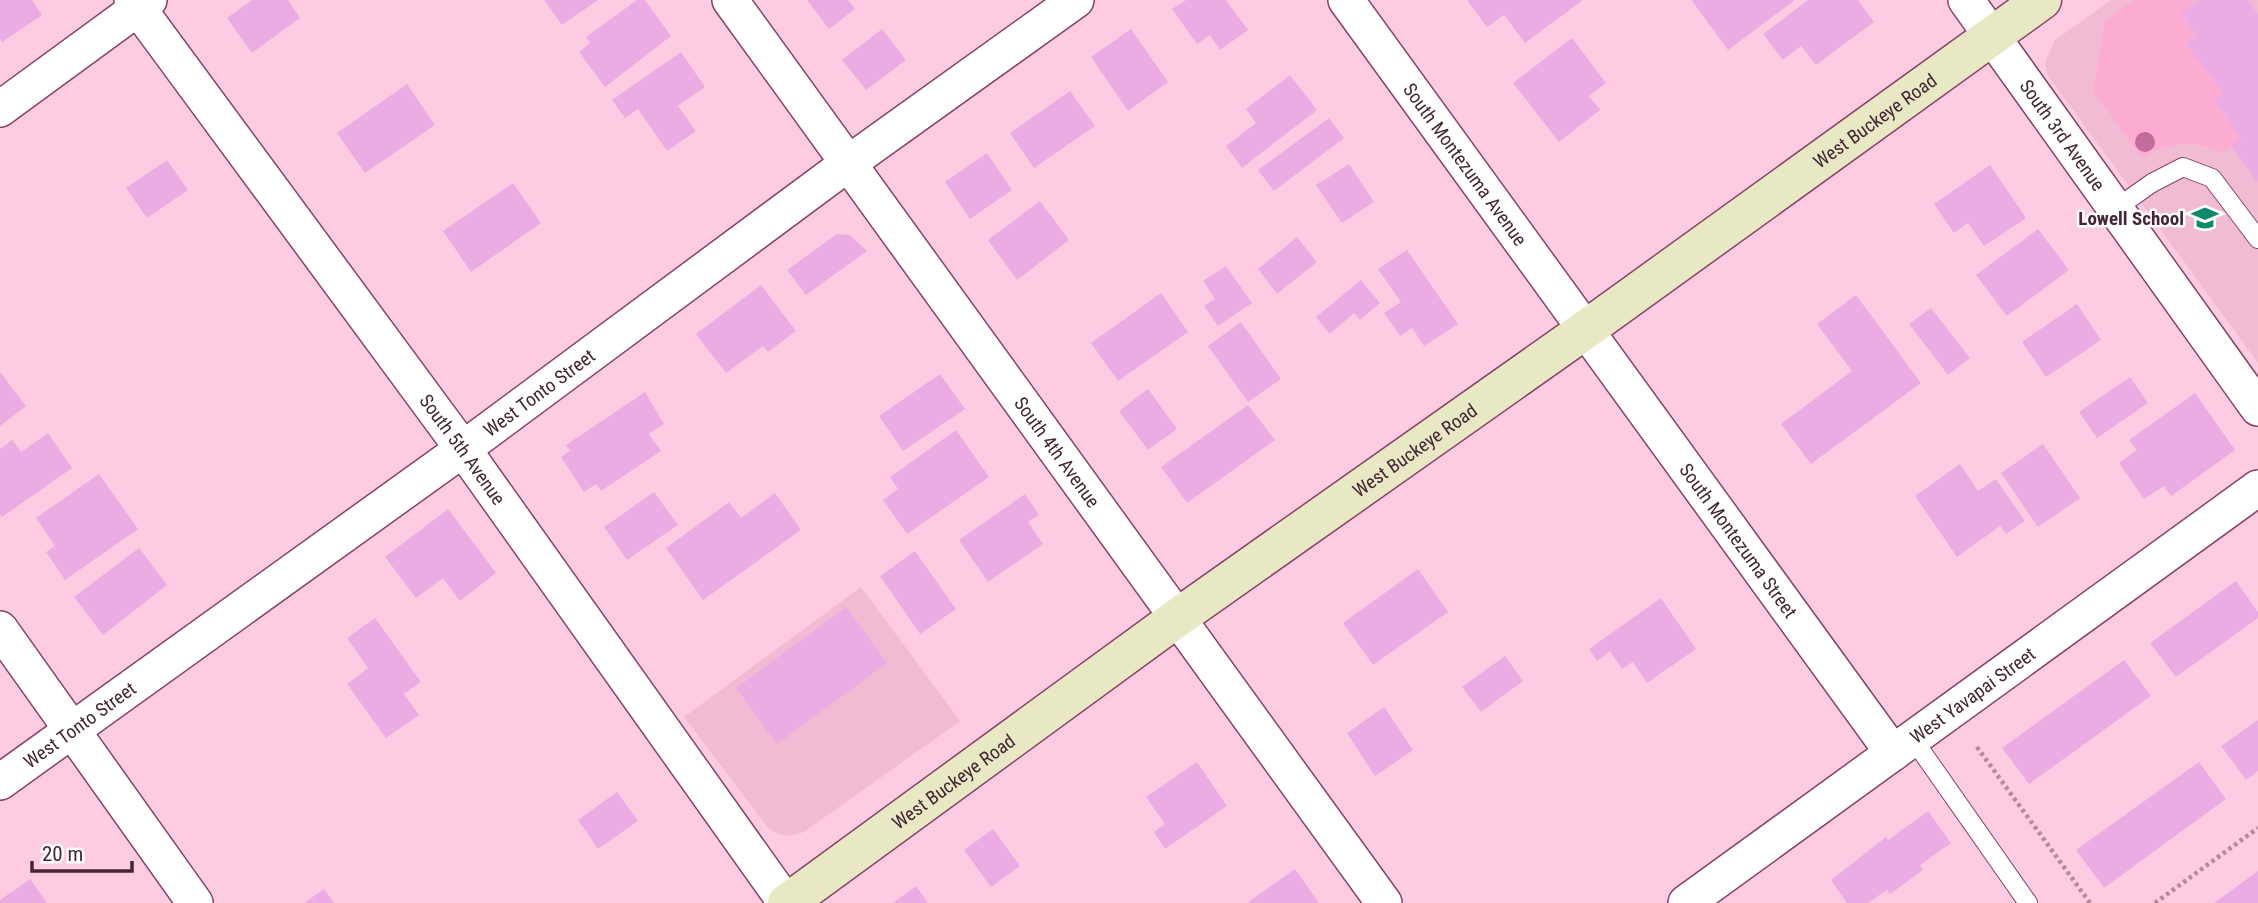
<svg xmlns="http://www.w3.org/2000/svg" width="2258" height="903" viewBox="0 0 2258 903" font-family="'Roboto Condensed',sans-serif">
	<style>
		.built { fill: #f1bcd3 }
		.green { fill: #fdadd2 }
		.building { fill: #ebace4 }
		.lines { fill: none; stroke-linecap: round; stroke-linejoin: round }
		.lane-casing { stroke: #874265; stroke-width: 20 }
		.street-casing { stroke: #874265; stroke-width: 38 }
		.secondary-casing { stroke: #874265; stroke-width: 41 }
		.path { stroke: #b3899d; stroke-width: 4.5; stroke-dasharray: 3.5 3.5; stroke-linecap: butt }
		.lane { stroke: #fff; stroke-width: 18 }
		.street { stroke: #fff; stroke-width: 35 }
		.secondary { stroke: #e8e9c4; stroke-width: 38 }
		.tree { fill: #c16c9a }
		.labels { text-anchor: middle; stroke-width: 5; stroke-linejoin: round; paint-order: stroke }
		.street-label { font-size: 19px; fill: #442534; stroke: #fdfdfd }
		.poi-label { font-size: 19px; font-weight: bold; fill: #442534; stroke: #fdfdfd; text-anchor: end }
	</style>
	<rect width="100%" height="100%" fill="#fdcce2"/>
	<path class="built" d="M2111,0H2258V363L2046,73V60L2055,40Z
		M861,587L960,721L804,832L789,836L778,834L768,828L684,717Z"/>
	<path class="green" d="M2134,0H2198L2180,13L2196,35L2186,42L2223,94L2214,102L2241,139L2223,153C2194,139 2169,141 2142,158L2093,91L2105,21Z"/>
	<path class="building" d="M0,0H32L42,15L2,42L0,39Z
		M252,0H288L300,18L252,53L227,18Z
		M544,0H598L562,25Z
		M637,0H645L671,36L605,87L579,52L590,43L586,37Z
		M807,0H848L855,9L829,29Z
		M1186,0H1226L1248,30L1220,50L1210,35L1197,44L1172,9Z
		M1467,0H1583L1525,43L1504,15L1487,27Z
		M1694,0H1795L1728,50L1692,1Z
		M1808,0H1858L1874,22L1816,65L1801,46L1783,60L1763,34Z
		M2198,0H2248L2258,14V183L2231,146L2241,139L2214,101L2223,94L2185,42L2196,35L2180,13Z
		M882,29L906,60L866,90L842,60Z
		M1131,29L1168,82L1128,111L1091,57Z
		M1572,38L1606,83L1589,96L1600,110L1559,142L1513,83Z
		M681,52L705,87L678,106L696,131L667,151L638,109L625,118L612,100Z
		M1290,75L1317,110L1242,168L1226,146L1256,123L1246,109Z
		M407,84L435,125L365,173L337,133Z
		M1070,91L1095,126L1034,168L1010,133Z
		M1329,118L1344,138L1274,191L1258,170Z
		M987,153L1012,190L970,219L945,182Z
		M167,160L188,190L147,218L126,188Z
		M1349,164L1374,202L1342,223L1316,185Z
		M1990,165L2026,218L1984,246L1968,223L1954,233L1934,204Z
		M513,183L541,223L471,272L443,231Z
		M1040,201L1069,240L1017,280L988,240Z
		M2038,229L2069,270L2007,316L1976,275Z
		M837,234L850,235L867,251L806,295L787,270Z
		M1297,237L1317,262L1277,294L1258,269Z
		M1407,250L1458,324L1424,346L1412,328L1400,336L1384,313L1401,302L1378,269Z
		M1226,266L1252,303L1218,326L1204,306L1215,299L1203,281Z
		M1361,280L1380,303L1360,320L1354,313L1330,334L1316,317Z
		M761,285L796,331L768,352L763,346L726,373L696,334Z
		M1161,293L1188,332L1118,381L1091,343Z
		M1856,295L1921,383L1811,464L1781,424L1852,371L1817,324Z
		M2077,304L2101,340L2046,377L2022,342Z
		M1931,308L1970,358L1948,375L1909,324Z
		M1241,322L1281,379L1248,402L1208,346Z
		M0,372L26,406L0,426Z
		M940,374L965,409L903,451L879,416Z
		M2130,377L2148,403L2097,438L2079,412Z
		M1148,389L1177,429L1148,450L1119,411Z
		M645,392L664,424L649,434L661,451L601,491L596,484L584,492L561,457L570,451L566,445Z
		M2195,393L2235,450L2171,496L2164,486L2144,499L2119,463L2137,450L2129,440Z
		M1248,405L1275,440L1187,503L1161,467Z
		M956,430L989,477L907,534L883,500L898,489L890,477Z
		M48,433L72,468L2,517L0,514V449L12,440L21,452Z
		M2043,444L2080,498L2038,527L2001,473Z
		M1960,464L1978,491L1996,479L2025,521L2006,534L2000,526L1957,557L1915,496Z
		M99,474L138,529L65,580L46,552L55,546L36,518Z
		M654,492L678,525L627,560L604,527Z
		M775,493L801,530L703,600L666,548L729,502L741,518Z
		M1025,494L1039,515L1028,522L1043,544L988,582L959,540Z
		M448,509L496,573L460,601L443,578L416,598L385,557Z
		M139,548L167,585L103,635L74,597Z
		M915,551L956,609L920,634L880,576Z
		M1418,569L1448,612L1373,665L1343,623Z
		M2236,581L2258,612V618L2176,677L2150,643Z
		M1661,598L1696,649L1647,683L1633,662L1622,669L1610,651L1597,661L1589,649Z
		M846,607L887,663L777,744L736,688Z
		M375,618L421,682L404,694L419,715L386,738L347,684L368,668L347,638Z
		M1505,656L1523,681L1481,712L1462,687Z
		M2124,660L2151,696L2029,784L2002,748Z
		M1384,707L1413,750L1375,776L1347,733Z
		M2258,720V771L2246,780L2221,746Z
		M1197,762L1227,806L1165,849L1154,832L1165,824L1146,797Z
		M2199,762L2226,799L2104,888L2076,850Z
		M617,792L638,821L598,849L578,820Z
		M1928,811L1951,843L1920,865L1923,870L1890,894L1887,890L1868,903H1847L1831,880L1886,837L1888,840Z
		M993,829L1020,866L991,887L964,850Z
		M1295,869L1319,903H1247Z
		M2258,871V903H2214Z
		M30,879L47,903H0V900Z
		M916,886L928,903H893Z
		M324,889L334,903H304Z"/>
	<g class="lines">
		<g class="lane-casing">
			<path id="lane" d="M2115,209L2152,183L2183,167L2212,178L2258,239
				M1913,739L2028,903"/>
		</g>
		<g class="street-casing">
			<g id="street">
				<path id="s1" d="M132,0L463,449L786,903"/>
				<path id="s2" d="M730,0L1384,903"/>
				<path id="s3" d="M1346,0L1893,753"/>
				<path id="s4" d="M1966,0L2258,408"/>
				<path d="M0,109L149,0"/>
				<path d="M0,629L195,903"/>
				<path id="s5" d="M0,782L463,449L850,162L1076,0"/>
				<path id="s6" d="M1686,903L2258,488"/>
			</g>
		</g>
		<g class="secondary-casing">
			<g id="secondary">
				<path id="s7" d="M787,903L1177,618L1585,330L2042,0"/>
			</g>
		</g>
		<path class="path" d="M1977,747L2090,903
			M2155,903L2258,828"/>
		<use href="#lane" class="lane"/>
		<use href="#street" class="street"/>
		<use href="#secondary" class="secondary"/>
	</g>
	<circle class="tree" cx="2145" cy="142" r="10"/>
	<defs>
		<g id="school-bare" transform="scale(2.1)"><path d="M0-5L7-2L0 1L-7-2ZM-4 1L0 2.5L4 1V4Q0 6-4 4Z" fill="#0f896c" stroke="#fdfdfd" stroke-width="2.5" paint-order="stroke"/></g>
	</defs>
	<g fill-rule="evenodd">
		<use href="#school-bare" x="2205" y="218"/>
	</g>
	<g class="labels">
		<g class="street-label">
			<text dy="7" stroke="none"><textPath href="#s7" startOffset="1340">West Buckeye Road</textPath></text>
			<text dy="7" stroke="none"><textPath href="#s4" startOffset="166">South 3rd Avenue</textPath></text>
			<text dy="7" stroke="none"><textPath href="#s3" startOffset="203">South Montezuma Avenue</textPath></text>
			<text dy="7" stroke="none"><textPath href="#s5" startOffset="665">West Tonto Street</textPath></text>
			<text dy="7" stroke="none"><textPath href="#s1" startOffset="558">South 5th Avenue</textPath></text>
			<text dy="7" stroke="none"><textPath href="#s7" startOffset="774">West Buckeye Road</textPath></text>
			<text dy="7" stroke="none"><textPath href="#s2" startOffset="558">South 4th Avenue</textPath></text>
			<text dy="7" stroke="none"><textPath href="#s3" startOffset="668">South Montezuma Street</textPath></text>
			<text dy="7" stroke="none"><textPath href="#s6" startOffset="354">West Yavapai Street</textPath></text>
			<text dy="7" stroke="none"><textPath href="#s5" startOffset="98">West Tonto Street</textPath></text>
			<text dy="7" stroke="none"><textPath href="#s7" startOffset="206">West Buckeye Road</textPath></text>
		</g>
		<g class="poi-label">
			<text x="2184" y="225">Lowell School</text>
		</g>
	</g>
	<path d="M32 861v10h100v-10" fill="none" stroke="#442534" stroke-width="3.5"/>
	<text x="42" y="861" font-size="21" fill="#442534" stroke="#fdfdfd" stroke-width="5" paint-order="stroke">20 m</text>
</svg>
